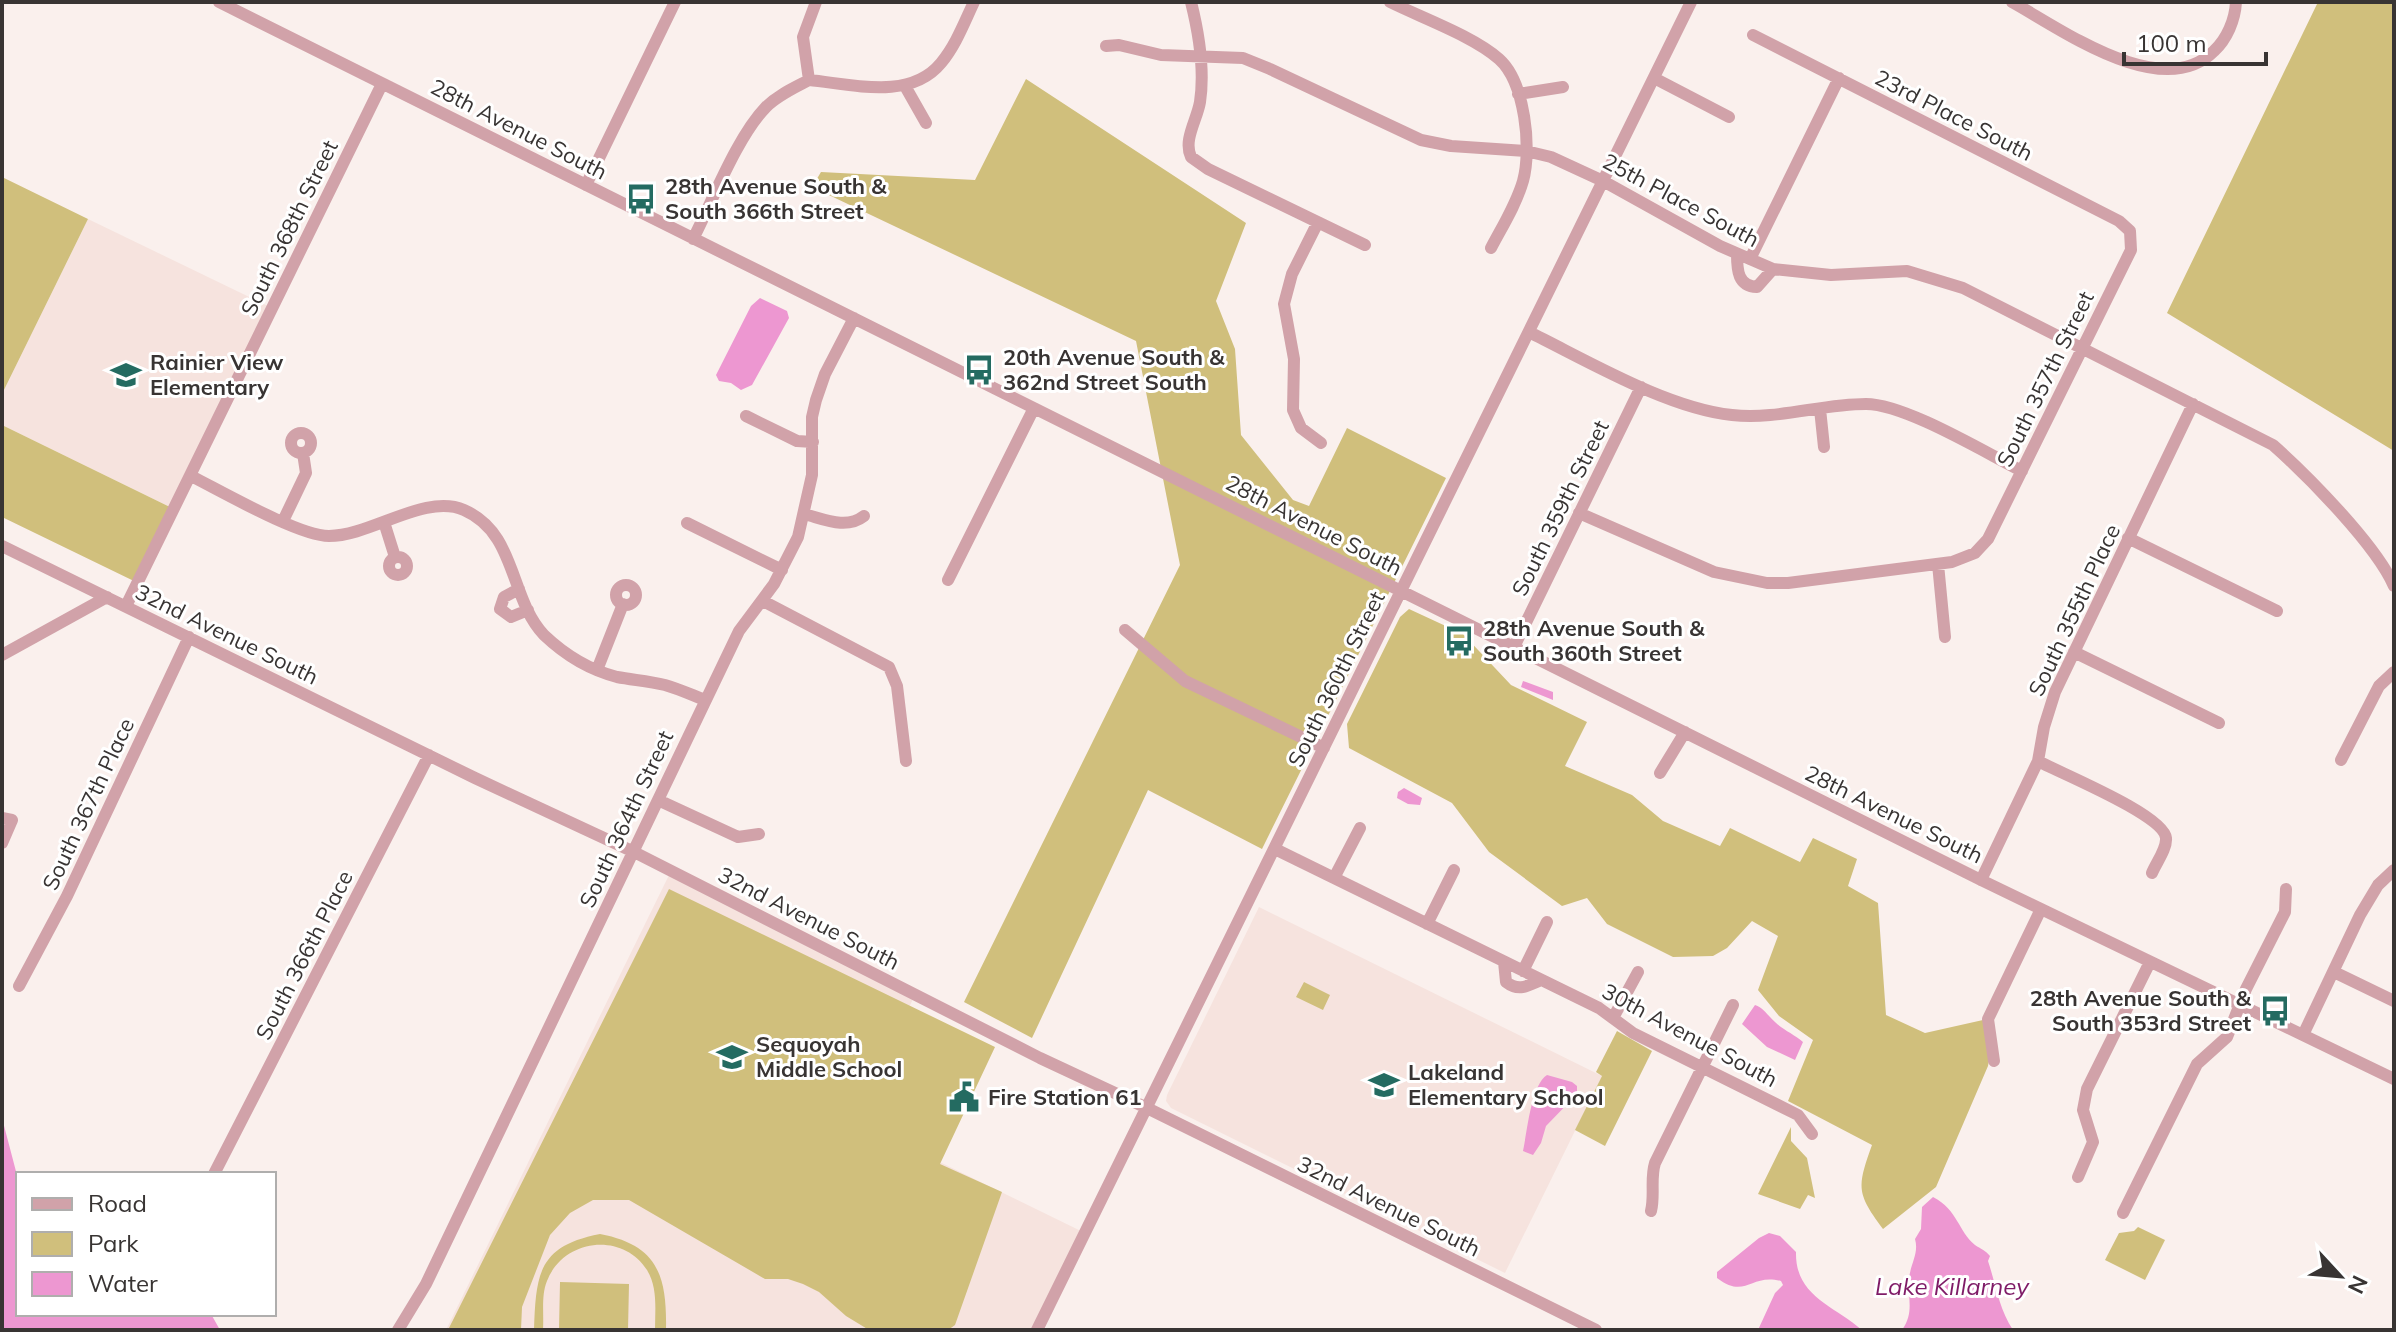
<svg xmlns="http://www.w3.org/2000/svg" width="2396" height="1332" viewBox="0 0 2396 1332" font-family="Mulish,sans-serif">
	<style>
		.built { fill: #f6e3de }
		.green { fill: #d0bf7c }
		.water { fill: #ed97d1 }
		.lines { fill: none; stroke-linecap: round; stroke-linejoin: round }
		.minor { stroke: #d1a2a9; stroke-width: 12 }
		.labels { text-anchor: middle; stroke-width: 6; stroke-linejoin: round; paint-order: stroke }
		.street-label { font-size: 22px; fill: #383433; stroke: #fff }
		.poi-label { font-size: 22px; font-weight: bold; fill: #383433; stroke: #fff; text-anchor: start }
		.water-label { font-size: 24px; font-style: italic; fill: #7f1b67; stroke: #fff }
	</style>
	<rect width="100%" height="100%" fill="#faf0ed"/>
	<path class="built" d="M88,219L272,308L174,509L2,425V394Z
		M671,871L915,995L854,1120L1085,1233L1037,1330H446Z
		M1259,907L1602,1076L1505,1273L1171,1108L1166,1101L1167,1095Z"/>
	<path class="green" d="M2318,2H2394V451L2167,313Z
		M1026,79L1246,223L1216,301L1235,349L1241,435L1293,500L1309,506L1347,428L1446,478L1262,849L1148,790L1032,1038L964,1002L1180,565L1136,341L812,187L821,172L975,180Z
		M2,177L88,219L2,394Z
		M2,425L174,509L138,583L2,517Z
		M1409,609L1463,634L1511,685L1587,722L1565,766L1632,795L1663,821L1720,846L1730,828L1800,862L1813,838L1857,859L1848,886L1878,903L1886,1015L1925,1033L1983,1020L1990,1055L1988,1066L1936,1187L1883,1229C1856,1193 1857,1187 1872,1145L1788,1101L1813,1040L1779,1016L1758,990L1778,936L1752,921L1727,948L1713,956L1673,957L1607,924L1587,898L1562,906L1489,852L1452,803L1349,748L1347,724L1400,617Z
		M669,889L995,1047L940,1164L1002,1192L955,1325L948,1330H869L846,1316L819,1292L803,1284L788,1279H765L629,1200H593L570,1213L550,1235L522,1307L521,1330H448Z
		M1304,982L1330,995L1323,1010L1296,997Z
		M1617,1031L1652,1051L1605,1146L1575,1130L1602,1076L1596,1072Z
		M1791,1127V1141L1807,1158L1815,1198L1808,1195L1800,1209L1758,1194Z
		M2138,1227L2165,1240L2145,1280L2105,1260L2119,1233L2134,1231Z
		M600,1234C658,1245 667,1276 666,1330H655C655,1310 658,1288 647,1270C622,1231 563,1239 547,1281C541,1295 544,1314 543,1330H534C536,1274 538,1246 600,1234Z
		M560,1282L629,1284L628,1330H559Z"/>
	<path class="water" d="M760,298L787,311L789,318L752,385L741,390L731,383L719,381L716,375L751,306Z
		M1523,681L1553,692V700L1521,687Z
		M1404,788L1422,798L1420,805L1408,804L1397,798L1398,792Z
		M1755,1005C1764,1008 1768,1016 1775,1022C1783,1030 1794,1034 1803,1042L1795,1060L1767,1047L1742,1024Z
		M1547,1075L1572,1082L1577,1086V1094L1546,1126L1541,1143L1533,1155L1523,1151C1527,1133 1531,1085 1547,1075Z
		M2,1118L18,1179V1314H211L220,1330H2Z
		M1933,1197C1958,1210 1958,1231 1975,1245C1981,1249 1985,1250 1990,1256L1988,1261C1996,1285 1999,1309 2013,1330H1902C1915,1312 1907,1297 1909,1278C1911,1263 1919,1253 1915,1239L1921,1229L1922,1207Z
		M1769,1233L1780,1236L1796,1252C1795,1296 1833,1305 1862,1330H1758L1775,1293L1783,1285L1781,1281C1750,1273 1746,1300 1717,1278V1272L1759,1238Z"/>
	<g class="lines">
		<path class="minor" d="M219,2L1981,880L2394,1079
			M1191,2C1199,34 1205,69 1200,102C1197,120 1183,140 1191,157L1208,169L1365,245
			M1390,2C1422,18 1473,36 1499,59C1525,82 1532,149 1523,181C1516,205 1502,227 1491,248
			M2012,2C2061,29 2162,103 2214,51C2227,39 2235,20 2236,2
			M1106,46L1119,45L1161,55L1243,58L1270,69L1421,140L1451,146L1526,151L1551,157L1603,181L1720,246L1773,269L1831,275L1907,271L1963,288L2273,445C2308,476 2376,545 2394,586
			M1654,78L1729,117
			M809,80C851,84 910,101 941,63C956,45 964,23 974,2
			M905,86L926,123
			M1518,94L1563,87
			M586,185L675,2
			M1318,222L1292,274L1284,304L1294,359L1293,410L1301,428L1321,443
			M693,239C713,200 737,137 766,107C778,95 794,88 809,80L803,37L816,2
			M1737,254C1737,271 1738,286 1757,287L1773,269
			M1750,259L1839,78
			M1529,332C1588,361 1667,408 1732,415C1777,420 1821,404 1866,404C1905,404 1984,452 2022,471
			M1820,409L1824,447
			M746,416L797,441L813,442
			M291 443a10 10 0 1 1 20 0a10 10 0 1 1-20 0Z
			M191,476C221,491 299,536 329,536C371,536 425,493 464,510C517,533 509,598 544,635C564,654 590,670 617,677C633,680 649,681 665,685C679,689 692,695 705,700
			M1579,513L1714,572L1767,583H1788L1952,562L1975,553L1988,539L2131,250L2130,231L2119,221L1753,35
			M804,514C824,519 846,530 864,516
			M283,521L306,473L303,453
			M384,522L395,557
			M687,523L782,570
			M2128,538L2277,611
			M2,546L475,778L634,852L1040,1058L1147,1108L1596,1330
			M389 566a9 9 0 1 1 18 0a9 9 0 1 1-18 0Z
			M1938,564L1945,637
			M948,580L1034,408
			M616 595a10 10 0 1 1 20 0a10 10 0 1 1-20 0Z
			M519,589L504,597L500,609L511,617L528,610
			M763,601L889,667L897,686L906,761
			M126,606L382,84
			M1125,630L1185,681L1324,748
			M1514,647L1641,387
			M2074,652L2219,723
			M2,655L107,597
			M597,670L623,604
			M2341,760L2379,686L2394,672
			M2038,761C2060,773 2164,815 2166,838C2167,849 2156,863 2152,873
			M1660,773L1685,732
			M658,800L738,837L759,834
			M2,818L12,820L2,843
			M1275,849L1599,1008L1633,1033L1798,1115L1812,1134
			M1334,878L1360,828
			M1981,880L2038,761L2044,727L2055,692L2193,404
			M1427,924L1454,870
			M1504,962L1506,982C1519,992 1527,986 1541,980
			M1523,971L1547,922
			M2334,972L2394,1001
			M19,986L67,896L189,637
			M1613,1018L1638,972
			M2303,1035L2360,915L2378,885L2394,870
			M1994,1061L1988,1019L2041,909
			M214,1174L429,755
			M2078,1177L2093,1142L2083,1110L2087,1089L2150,962
			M1651,1211C1655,1195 1650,1179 1655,1163L1733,1005
			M2123,1213L2197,1064L2227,1037L2246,989L2285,912L2286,889
			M398,1330L426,1284L739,631L774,584L798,537L812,475V417L816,400L825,374L854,318
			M1037,1330L1691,2"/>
	</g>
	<defs>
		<g id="bus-bare" transform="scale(2.4)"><path d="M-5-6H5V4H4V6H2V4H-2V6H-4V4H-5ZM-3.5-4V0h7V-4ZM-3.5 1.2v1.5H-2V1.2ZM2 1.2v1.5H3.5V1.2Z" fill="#246b61" stroke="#fff" stroke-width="2.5" paint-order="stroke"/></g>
		<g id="school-bare" transform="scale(2.4)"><path d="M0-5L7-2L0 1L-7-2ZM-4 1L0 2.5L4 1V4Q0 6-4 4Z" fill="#246b61" stroke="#fff" stroke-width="2.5" paint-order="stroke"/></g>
		<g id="civic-bare" transform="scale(2.4)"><path d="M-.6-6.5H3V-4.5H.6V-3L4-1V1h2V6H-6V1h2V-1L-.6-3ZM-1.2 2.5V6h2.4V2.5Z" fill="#246b61" stroke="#fff" stroke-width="2.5" paint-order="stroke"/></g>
	</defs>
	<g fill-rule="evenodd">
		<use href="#bus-bare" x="641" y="199"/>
		<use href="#bus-bare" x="979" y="370"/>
		<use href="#school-bare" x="126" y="375"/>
		<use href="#bus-bare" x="1459" y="641"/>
		<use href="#bus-bare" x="2275" y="1011"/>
		<use href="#school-bare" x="732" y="1057"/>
		<use href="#school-bare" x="1384" y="1085"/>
		<use href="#civic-bare" x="964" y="1097"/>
	</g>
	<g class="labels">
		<g class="street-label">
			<text transform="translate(1954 115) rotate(27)" y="8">23rd Place South</text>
			<text transform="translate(519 129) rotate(27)" y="8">28th Avenue South</text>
			<text transform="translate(1681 200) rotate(28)" y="8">25th Place South</text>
			<text transform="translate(289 228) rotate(-64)" y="8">South 368th Street</text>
			<text transform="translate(2045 379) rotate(-64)" y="8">South 357th Street</text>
			<text transform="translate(1560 508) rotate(-64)" y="8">South 359th Street</text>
			<text transform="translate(1314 525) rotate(27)" y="8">28th Avenue South</text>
			<text transform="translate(2074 610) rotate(-65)" y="8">South 355th Place</text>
			<text transform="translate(227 634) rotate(26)" y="8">32nd Avenue South</text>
			<text transform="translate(1336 679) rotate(-64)" y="8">South 360th Street</text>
			<text transform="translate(88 804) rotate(-65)" y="8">South 367th Place</text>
			<text transform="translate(1894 814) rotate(26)" y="8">28th Avenue South</text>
			<text transform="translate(626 819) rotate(-65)" y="8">South 364th Street</text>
			<text transform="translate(809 918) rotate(27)" y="8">32nd Avenue South</text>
			<text transform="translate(304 955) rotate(-63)" y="8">South 366th Place</text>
			<text transform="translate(1690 1035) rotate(28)" y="8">30th Avenue South</text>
			<text transform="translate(1389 1206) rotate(26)" y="8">32nd Avenue South</text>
		</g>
		<g class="poi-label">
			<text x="665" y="194">28th Avenue South &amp;<tspan x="665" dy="25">South 366th Street</tspan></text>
			<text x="1003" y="365">20th Avenue South &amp;<tspan x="1003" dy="25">362nd Street South</tspan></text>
			<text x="150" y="370">Rainier View<tspan x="150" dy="25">Elementary</tspan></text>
			<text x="1483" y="636">28th Avenue South &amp;<tspan x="1483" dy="25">South 360th Street</tspan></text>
			<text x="2251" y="1006" text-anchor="end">28th Avenue South &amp;<tspan x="2251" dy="25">South 353rd Street</tspan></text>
			<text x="756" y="1052">Sequoyah<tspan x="756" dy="25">Middle School</tspan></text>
			<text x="1408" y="1080">Lakeland<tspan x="1408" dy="25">Elementary School</tspan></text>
			<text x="988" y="1105">Fire Station 61</text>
		</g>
		<g class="water-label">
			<text x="1952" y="1295">Lake Killarney</text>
		</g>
	</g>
	<rect width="2396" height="1332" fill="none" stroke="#383433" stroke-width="8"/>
	<rect x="16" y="1172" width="260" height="144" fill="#ffffff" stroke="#afaead" stroke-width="2"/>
	<rect x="32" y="1198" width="40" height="12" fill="#d1a2a9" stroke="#afaead" stroke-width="2"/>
	<text x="88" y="1212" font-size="24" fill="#383433">Road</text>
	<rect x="32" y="1232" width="40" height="24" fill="#d0bf7c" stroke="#afaead" stroke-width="2"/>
	<text x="88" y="1252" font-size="24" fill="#383433">Park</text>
	<rect x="32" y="1272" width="40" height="24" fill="#ed97d1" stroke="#afaead" stroke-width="2"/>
	<text x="88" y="1292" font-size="24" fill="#383433">Water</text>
	<g transform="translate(2340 1276) rotate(116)" stroke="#ffffff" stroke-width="6" paint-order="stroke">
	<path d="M0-6L14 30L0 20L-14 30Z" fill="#383433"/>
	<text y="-12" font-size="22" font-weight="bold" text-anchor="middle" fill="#383433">N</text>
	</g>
	<path d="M2124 52v12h142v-12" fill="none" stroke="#383433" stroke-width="4"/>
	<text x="2136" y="52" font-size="24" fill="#383433" stroke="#ffffff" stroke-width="6" paint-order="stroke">100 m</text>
</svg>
